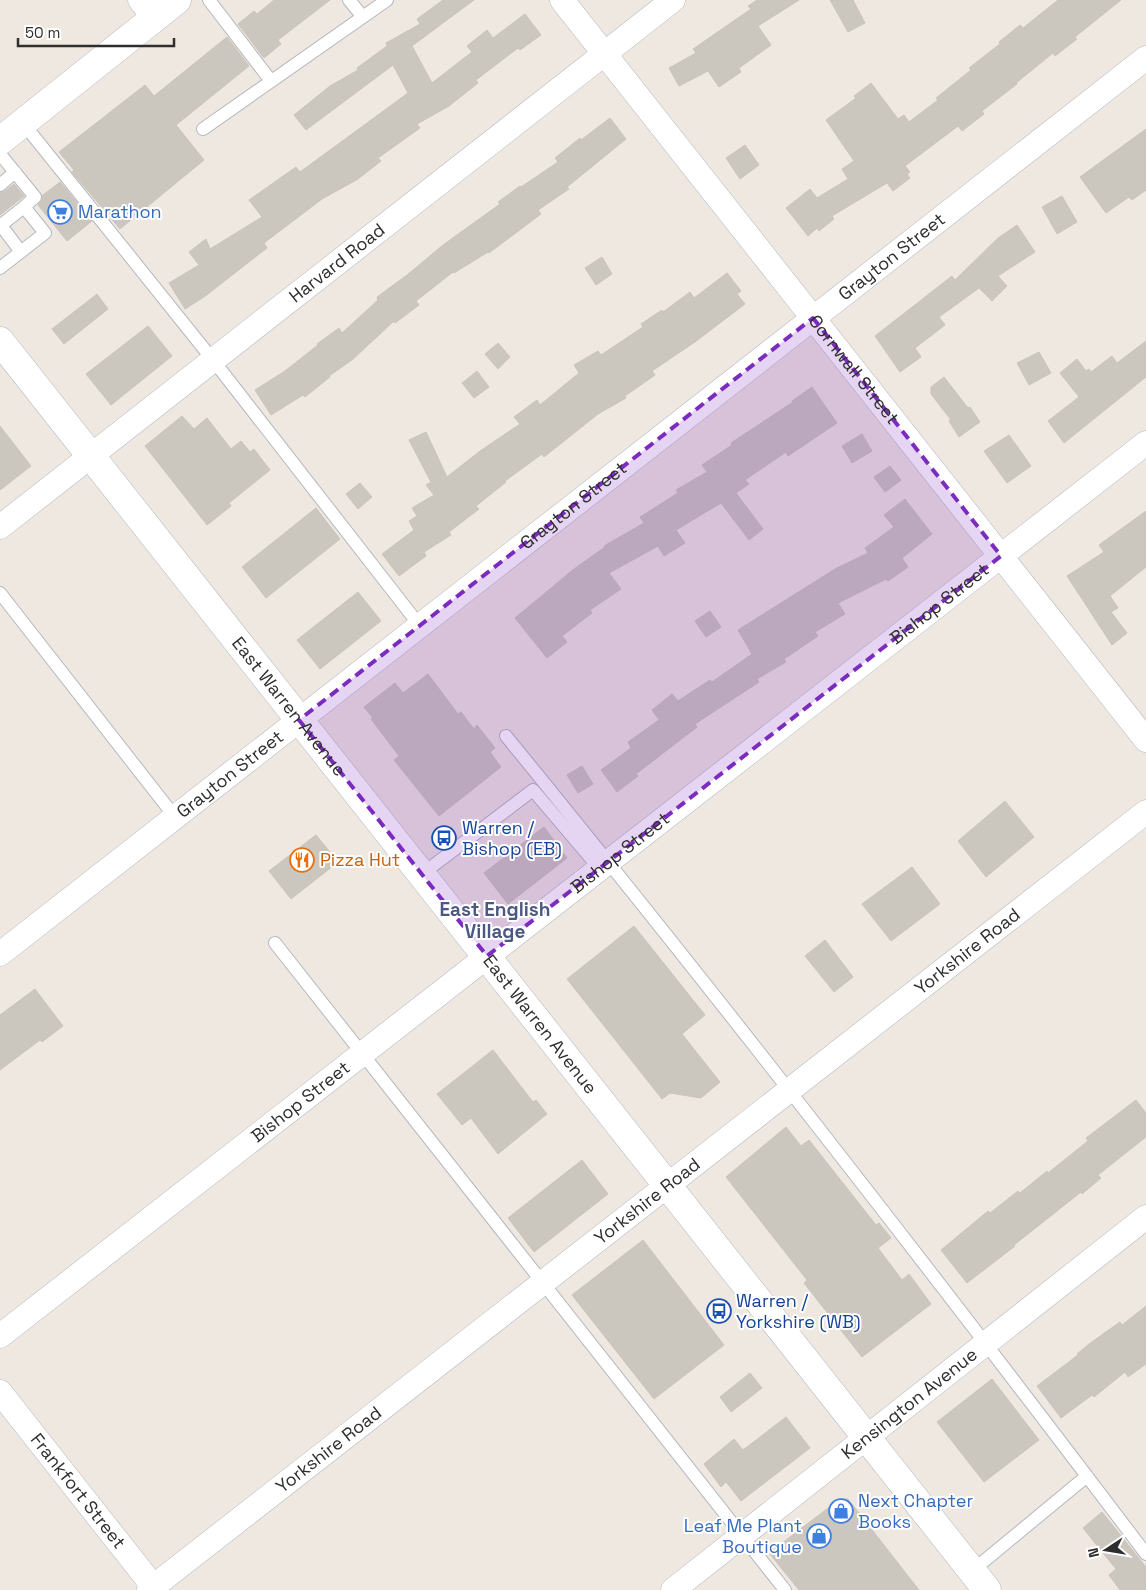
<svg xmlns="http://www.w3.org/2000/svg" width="1146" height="1590" viewBox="0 0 1146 1590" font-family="'Space Grotesk',sans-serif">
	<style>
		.building { fill: #cbc6be; stroke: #cbc4b9 }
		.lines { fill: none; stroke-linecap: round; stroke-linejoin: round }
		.lane-casing { stroke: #b4b7c1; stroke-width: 14 }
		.street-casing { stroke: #b4b7c1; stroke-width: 25 }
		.secondary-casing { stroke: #b4b7c1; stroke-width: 29 }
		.lane { stroke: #fff; stroke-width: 12 }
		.street { stroke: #fff; stroke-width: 24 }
		.secondary { stroke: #fff; stroke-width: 28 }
		.marked { fill: #7b2cbf; fill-opacity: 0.2; stroke: #7b2cbf; stroke-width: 4; stroke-dasharray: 10 6; stroke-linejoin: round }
		.labels { text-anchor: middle; stroke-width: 4; stroke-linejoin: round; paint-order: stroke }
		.shop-label { font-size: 18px; fill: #366cbe; stroke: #fff; text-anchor: start }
		.street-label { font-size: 18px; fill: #2e2e2e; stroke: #fff }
		.transit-label { font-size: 18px; fill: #164399; stroke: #fff; text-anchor: start }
		.food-label { font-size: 18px; fill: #c56008; stroke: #fff; text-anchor: start }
		.neighbourhood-label { font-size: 19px; font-weight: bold; fill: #4c5881; stroke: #fff }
	</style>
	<rect width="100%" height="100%" fill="#efe8e0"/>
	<path class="building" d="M274,0H330L278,40L281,44L264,58L238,24L254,11L257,14Z
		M443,0H474L412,46L432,83L472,52L467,46L487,30L493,38L525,14L541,35L520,50L518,48L476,80L478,83L449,106L417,124L420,128L378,158L381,161L358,179L322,199L264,243L267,248L204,297L185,309L169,283L199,265L189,252L206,239L210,249L262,217L249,200L296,167L300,172L408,93L393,65L306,130L294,115L330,86L358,70L357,68L387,46L386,43L420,24L417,19Z
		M757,0H799L758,26L771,45L739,68L741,72L719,87L708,71L679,86L669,68L696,53L693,49L751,9L748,6Z
		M830,0H853L865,23L848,32Z
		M1058,0H1121L1075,37L1077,39L1055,56L1053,53L1016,83L1017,84L982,111L984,114L962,131L958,126L905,166L910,172L907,174L910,178L893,191L887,183L832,216L834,219L819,231L817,228L808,236L786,208L810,189L817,198L848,179L842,169L854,161L826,120L856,98L854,96L871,83L898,119L904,115L909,122L938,100L936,98L971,70L969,68L1000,44L999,42L1020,25L1023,28Z
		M227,37L249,66L176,125L204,160L120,229L72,172L74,170L59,152L145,85L154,96Z
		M610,118L626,139L567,187L569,189L538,210L541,214L489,253L488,252L454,273L453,272L416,301L419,305L395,323L394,321L352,360L329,376L330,377L305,397L303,395L271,415L255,390L285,371L318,345L317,344L339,328L342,333L378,300L377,297L407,275L443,245L500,204L498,202L520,186L521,187L558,162L555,158L580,138L581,140Z
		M1146,129V190L1132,200L1129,197L1106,213L1080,177Z
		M745,145L759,165L740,179L726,158Z
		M60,182L92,221L67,241L38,205L42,200L43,195Z
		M14,184L24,196L0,215V193L5,191Z
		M1062,196L1077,222L1057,234L1042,207Z
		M1017,225L1035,252L998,276L1007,286L992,301L979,288L939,317L945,325L915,348L921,357L900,372L875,336L952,276L955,280L998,238Z
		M602,257L612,274L596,285L585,268Z
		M727,273L741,291L737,294L745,304L695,342L652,371L655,375L625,396L626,398L598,414L544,457L542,454L505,481L506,482L476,506L479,509L449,532L451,535L424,552L426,556L399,576L382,554L414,530L409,521L417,516L412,508L434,495L426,485L431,482L409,440L426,432L447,477L480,451L520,424L514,417L537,400L540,405L579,373L574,365L598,351L601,355L643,327L641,324L662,310L663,312L690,292L694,298Z
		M97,294L108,309L64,344L52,329Z
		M148,326L172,356L111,405L86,374Z
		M1146,341V377L1064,443L1048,421L1079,397L1060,373L1077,359L1086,371L1089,369L1091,372L1112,356L1117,363Z
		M498,343L510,357L498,369L485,354Z
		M1039,352L1051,373L1029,385L1017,363Z
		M477,371L489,387L474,398L462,383Z
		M944,377L968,408L970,407L980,422L959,437L949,421L951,420L931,394V387Z
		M812,387L837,423L788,456L786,452L745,480L749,484L736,493L763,529L749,540L721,503L676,530L685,543L664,556L658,546L609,573L621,589L590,610L592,613L562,636L567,642L547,658L515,618L574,569L605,547L604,546L644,523L640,517L678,493L676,490L707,472L702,465L732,445L731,443L793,402L792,401Z
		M182,416L194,429L207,418L231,449L241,441L250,452L254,449L270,470L229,503L231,506L207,525L145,446Z
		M0,426L31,466L0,490Z
		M862,434L872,451L852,463L842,446Z
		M1009,435L1031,466L1007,483L984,451Z
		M890,466L901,480L885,492L874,477Z
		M360,483L372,497L358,509L346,494Z
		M905,499L932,534L902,558L908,567L888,581L886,579L838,603L845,614L815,632L818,636L784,659L786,662L757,679L759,682L695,724L697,727L636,774L638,776L617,792L601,770L631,748L628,742L659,720L652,710L672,694L678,701L710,680L712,682L752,654L738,630L835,569L868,553L865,548L894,527L884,515Z
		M316,508L340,539L266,598L242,567Z
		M1146,511V567L1110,596L1118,608L1111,612L1127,633L1112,645L1067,576L1104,552L1099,545Z
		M358,592L381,621L320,669L297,640Z
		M710,611L721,627L706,637L695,621Z
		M428,674L458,714L461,712L474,729L477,725L495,748L490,752L501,767L439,816L394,760L399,756L371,719L373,718L364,707L395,683L403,693Z
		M582,766L593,784L578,793L567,775Z
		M1005,801L1034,837L986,877L958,841Z
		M544,827L567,858L508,904L484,873Z
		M316,835L338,862L291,899L269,871Z
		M912,867L940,904L891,941L862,904Z
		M634,926L705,1015L682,1034L720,1082L701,1098L670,1093L662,1099L567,979Z
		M825,940L853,977L834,992L805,956Z
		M35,989L63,1026L42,1042L40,1040L0,1070V1015Z
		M493,1050L533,1102L536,1100L547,1114L498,1154L471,1118L462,1125L437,1094Z
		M1136,1100L1146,1113V1137L1098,1175L1101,1178L1082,1194L1081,1192L1014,1245L1015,1246L967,1283L941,1250L988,1211L990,1213L1018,1191L1020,1193L1047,1171L1048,1173L1088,1141L1086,1138Z
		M786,1127L801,1146L809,1140L876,1225L879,1223L891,1238L878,1248L902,1280L909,1274L931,1304L862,1357L804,1283L807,1280L726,1177Z
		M582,1160L608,1194L534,1252L508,1218Z
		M643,1240L724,1345L654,1399L572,1295Z
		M1146,1306V1364L1128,1377L1125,1372L1094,1397L1092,1395L1061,1418L1037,1386L1078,1355L1077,1354L1089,1344L1120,1322L1122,1325Z
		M750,1373L762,1388L731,1412L720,1397Z
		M992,1379L1039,1440L984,1482L937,1422Z
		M786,1417L810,1448L741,1501L726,1482L721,1487L704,1464L734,1439L743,1450Z
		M840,1499H848L919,1590H799L769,1553Z
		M1102,1512L1146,1567V1590H1120L1109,1575L1116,1569L1083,1528Z"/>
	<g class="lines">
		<g class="lane-casing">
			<path id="lane" d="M209,0L271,81
				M349,0L363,17
				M23,123L213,360L420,626
				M203,129L387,0
				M0,154L35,197L24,207L45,233L0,268
				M0,185L15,172
				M0,224L21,252
				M1,225L24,207
				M0,593L175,817
				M506,736C725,1004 937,1278 1146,1554
				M422,874L533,790L600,869
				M275,943L785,1590
				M972,1571L1087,1476"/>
		</g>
		<g class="street-casing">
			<g id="street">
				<path d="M140,0L154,18"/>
				<path id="s1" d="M562,0L1146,740"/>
				<path id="s2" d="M0,527L673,0"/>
				<path id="s3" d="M0,954L1146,58"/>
				<path id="s4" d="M0,1336L1146,443"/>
				<path id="s5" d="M0,1392L156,1590"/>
				<path id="s6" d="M149,1590L1146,812"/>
				<path id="s7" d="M673,1590L1146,1217"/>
			</g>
		</g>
		<g class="secondary-casing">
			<g id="secondary">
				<path d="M0,141L177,0"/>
				<path id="s8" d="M0,341L987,1590"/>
			</g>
		</g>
		<use href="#lane" class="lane"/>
		<use href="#street" class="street"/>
		<use href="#secondary" class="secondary"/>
	</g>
	<path class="marked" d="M813,318L1001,556L487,956L299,720Z"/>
	<defs>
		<g id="supermarket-ring" transform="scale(1.25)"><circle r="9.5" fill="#fff" stroke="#3f7fe0" stroke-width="1.5"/><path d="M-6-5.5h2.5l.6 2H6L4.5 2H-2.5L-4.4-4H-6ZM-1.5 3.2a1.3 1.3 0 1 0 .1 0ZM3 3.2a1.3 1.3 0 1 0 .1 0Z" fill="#3f7fe0"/></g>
		<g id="bus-ring" transform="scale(1.25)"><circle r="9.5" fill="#fff" stroke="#1a4fb4" stroke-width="1.5"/><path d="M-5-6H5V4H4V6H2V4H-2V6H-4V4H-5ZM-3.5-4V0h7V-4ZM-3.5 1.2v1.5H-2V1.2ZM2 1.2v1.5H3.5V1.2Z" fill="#1a4fb4"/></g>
		<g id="restaurant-ring" transform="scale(1.25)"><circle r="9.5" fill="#fff" stroke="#e8710a" stroke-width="1.5"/><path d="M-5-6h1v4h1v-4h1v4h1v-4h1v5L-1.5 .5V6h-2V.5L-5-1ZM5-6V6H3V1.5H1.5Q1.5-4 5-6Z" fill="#e8710a"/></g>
		<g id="shop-ring" transform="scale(1.25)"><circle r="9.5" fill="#fff" stroke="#3f7fe0" stroke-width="1.5"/><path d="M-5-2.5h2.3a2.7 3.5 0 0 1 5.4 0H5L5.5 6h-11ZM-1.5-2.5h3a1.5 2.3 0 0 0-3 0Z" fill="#3f7fe0"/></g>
	</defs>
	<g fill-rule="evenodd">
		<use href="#supermarket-ring" x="60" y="212"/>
		<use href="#bus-ring" x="444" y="838"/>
		<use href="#restaurant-ring" x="302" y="860"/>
		<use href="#bus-ring" x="719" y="1311"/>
		<use href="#shop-ring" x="841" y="1511"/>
		<use href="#shop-ring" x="819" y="1536"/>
	</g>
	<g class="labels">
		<g class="shop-label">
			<text x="78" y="218">Marathon</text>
			<text x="858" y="1507">Next Chapter<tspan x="858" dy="21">Books</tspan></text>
			<text x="802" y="1532" text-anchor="end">Leaf Me Plant<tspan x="802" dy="21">Boutique</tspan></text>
		</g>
		<g class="street-label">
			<text dy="6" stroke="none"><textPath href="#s3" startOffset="1132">Grayton Street</textPath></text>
			<text dy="6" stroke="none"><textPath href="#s2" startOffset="428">Harvard Road</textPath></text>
			<text dy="6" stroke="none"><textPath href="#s1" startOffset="471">Cornwall Street</textPath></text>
			<text dy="6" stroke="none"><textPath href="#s3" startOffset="728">Grayton Street</textPath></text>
			<text dy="6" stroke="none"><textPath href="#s4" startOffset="1191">Bishop Street</textPath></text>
			<text dy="6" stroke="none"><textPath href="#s8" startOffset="466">East Warren Avenue</textPath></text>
			<text dy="6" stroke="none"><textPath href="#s3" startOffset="292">Grayton Street</textPath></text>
			<text dy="6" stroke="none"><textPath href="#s4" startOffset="786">Bishop Street</textPath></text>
			<text dy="6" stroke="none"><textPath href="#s6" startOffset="1038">Yorkshire Road</textPath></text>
			<text dy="6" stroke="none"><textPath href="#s8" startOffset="871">East Warren Avenue</textPath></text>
			<text dy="6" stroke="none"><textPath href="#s4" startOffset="381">Bishop Street</textPath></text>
			<text dy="6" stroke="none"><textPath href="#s6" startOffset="632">Yorkshire Road</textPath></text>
			<text dy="6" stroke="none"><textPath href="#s7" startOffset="301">Kensington Avenue</textPath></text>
			<text dy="6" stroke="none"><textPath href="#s6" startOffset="228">Yorkshire Road</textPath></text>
			<text dy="6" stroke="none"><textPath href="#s5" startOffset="126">Frankfort Street</textPath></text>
		</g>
		<g class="transit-label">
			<text x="462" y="834">Warren /<tspan x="462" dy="21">Bishop (EB)</tspan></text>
			<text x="736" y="1307">Warren /<tspan x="736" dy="21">Yorkshire (WB)</tspan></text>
		</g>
		<g class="food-label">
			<text x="320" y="866">Pizza Hut</text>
		</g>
		<g class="neighbourhood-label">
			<text x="495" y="916">East English<tspan x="495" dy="22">Village</tspan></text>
		</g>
	</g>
	<g transform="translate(1106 1550) rotate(258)" stroke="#ffffff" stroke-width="4" paint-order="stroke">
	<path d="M0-4L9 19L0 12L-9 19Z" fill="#2e2e2e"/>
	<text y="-8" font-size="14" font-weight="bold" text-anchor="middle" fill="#2e2e2e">N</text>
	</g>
	<path d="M18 38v8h156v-8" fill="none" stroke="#2e2e2e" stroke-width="2.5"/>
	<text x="25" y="38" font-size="15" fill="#2e2e2e" stroke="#ffffff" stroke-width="4" paint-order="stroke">50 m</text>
</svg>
